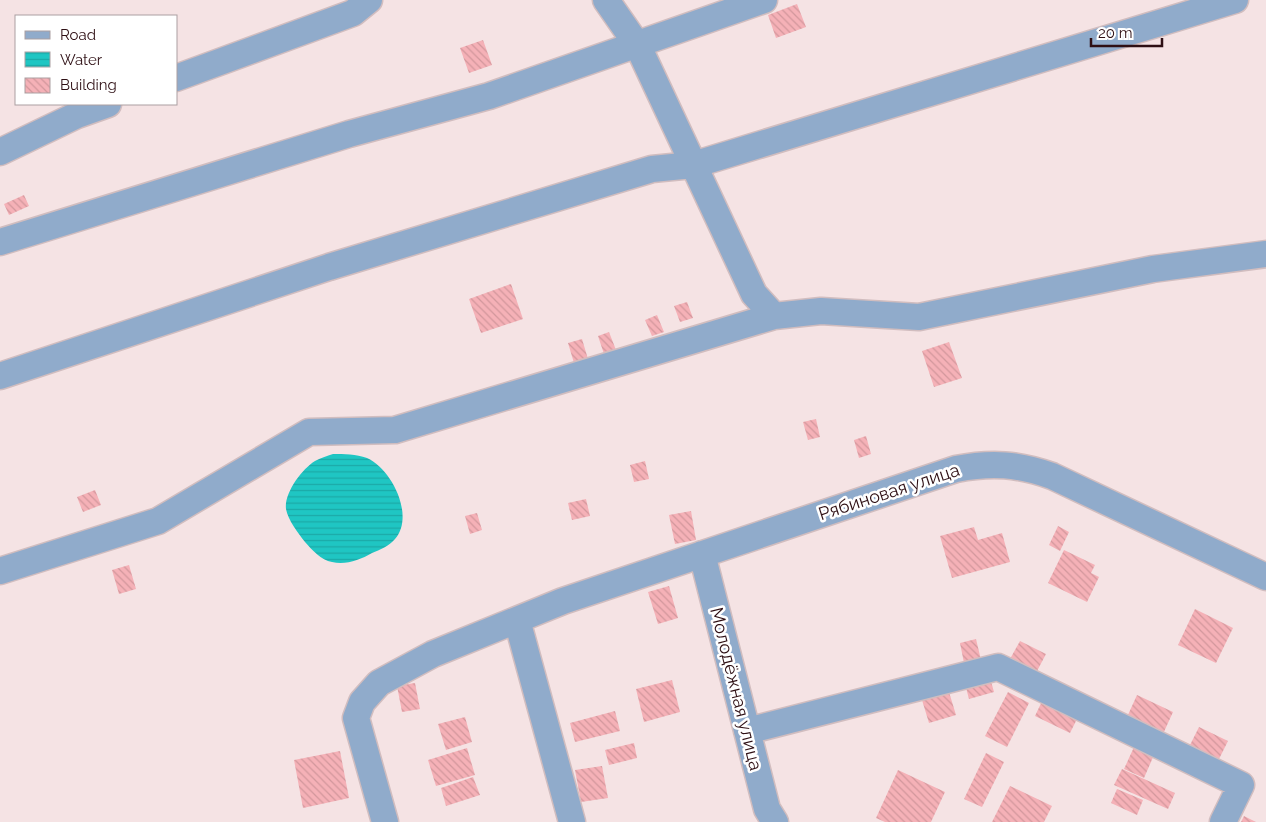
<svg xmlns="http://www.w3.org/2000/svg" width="1266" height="822" viewBox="0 0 1266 822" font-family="Raleway,sans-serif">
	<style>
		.water { fill: url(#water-rules) }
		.building { fill: url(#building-back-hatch) }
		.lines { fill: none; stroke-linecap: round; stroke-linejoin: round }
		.minor-casing { stroke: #d1bdbf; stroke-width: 29 }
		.minor { stroke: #90abcb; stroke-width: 26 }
		.labels { text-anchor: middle; stroke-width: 5; stroke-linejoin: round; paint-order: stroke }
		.street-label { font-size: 18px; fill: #2e0f14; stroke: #fff }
	</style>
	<defs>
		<pattern id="water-rules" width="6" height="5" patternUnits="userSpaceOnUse" patternTransform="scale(1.25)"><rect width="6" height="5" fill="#1fc6c3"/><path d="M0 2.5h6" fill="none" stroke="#1ca9a7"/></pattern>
		<pattern id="building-back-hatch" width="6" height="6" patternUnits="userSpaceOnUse" patternTransform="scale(1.25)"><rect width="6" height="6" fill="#f5b1b7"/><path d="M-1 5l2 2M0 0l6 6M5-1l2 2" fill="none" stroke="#d2979c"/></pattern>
	</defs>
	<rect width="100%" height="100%" fill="#f5e3e4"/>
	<path class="water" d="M333,454C344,454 356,454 367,458C392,469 415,516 395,539C389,546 380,550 372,553C360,560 346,565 332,562C321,560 312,550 305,542C298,533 288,520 286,509C284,493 302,469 315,461C320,458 327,456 333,454Z"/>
	<path class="building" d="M797,4L806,27L776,38L768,15Z
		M483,40L492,65L469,73L460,48Z
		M24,195L29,206L9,215L4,204Z
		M511,284L523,319L481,333L469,299Z
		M687,302L693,318L680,322L674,306Z
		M657,315L664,332L652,336L645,320Z
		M609,332L616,350L604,354L598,336Z
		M582,339L588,359L574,363L568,343Z
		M949,342L962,378L934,387L922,351Z
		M816,419L820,437L808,440L803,422Z
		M866,436L871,454L859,458L854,440Z
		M645,461L649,479L634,482L630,465Z
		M95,490L101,505L83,512L77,497Z
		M586,499L590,516L572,520L568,503Z
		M691,511L696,540L675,544L669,515Z
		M477,513L482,530L470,534L465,516Z
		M1058,526L1069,532L1060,551L1049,545Z
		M974,527L978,540L1002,533L1010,562L952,578L940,536Z
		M1064,550L1095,565L1091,573L1099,577L1087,602L1048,583Z
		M129,565L136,589L119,594L112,570Z
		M669,586L678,618L658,624L648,592Z
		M1195,609L1233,628L1216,663L1178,645Z
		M976,639L981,660L964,663L960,643Z
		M1020,641L1046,654L1036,673L1010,659Z
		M990,678L994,692L969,699L965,684Z
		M672,680L680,712L644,722L636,689Z
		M415,683L420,709L402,712L397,686Z
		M949,692L956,715L929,723L922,700Z
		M1008,692L1029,703L1007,747L985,736Z
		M1137,695L1173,712L1163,734L1127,717Z
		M1043,699L1078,717L1070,733L1035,716Z
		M615,711L620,731L575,742L570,723Z
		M465,717L472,742L446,750L438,724Z
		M1199,727L1228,741L1217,763L1188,749Z
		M634,743L637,758L609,765L605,750Z
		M1134,747L1154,755L1144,778L1124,769Z
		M467,748L475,775L436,786L428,760Z
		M340,751L349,798L303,808L294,760Z
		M986,753L1004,762L982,807L964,799Z
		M602,766L608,798L581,802L575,770Z
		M1122,769L1175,793L1168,809L1114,785Z
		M898,770L945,792L931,822H885L876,818Z
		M473,777L480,795L446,806L441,788Z
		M1010,786L1052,806L1044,822H992Z
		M1117,789L1143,800L1137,815L1111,803Z
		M1244,816L1256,822H1241Z"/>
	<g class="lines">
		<g class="minor-casing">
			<path id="minor" d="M606,0L638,46L754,294L774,316L821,311L919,317L1153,269L1266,254
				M176,78L353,13L369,0
				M0,152L77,115L108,104
				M0,242L349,134L489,96L764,0
				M0,376L329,267L652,169L693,165L1235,0
				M702,554L767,809L775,822
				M0,571L158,521L309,432L395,430L774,316
				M517,620L572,822
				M747,731L998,667L1241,785L1223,822
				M385,822L356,718L362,702L379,683L433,654L563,601L956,469C992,462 1018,464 1052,476L1266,577"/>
		</g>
		<use href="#minor" class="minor"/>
	</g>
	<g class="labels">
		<g class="street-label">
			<text transform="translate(889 492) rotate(-18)" y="6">Рябиновая улица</text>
			<text transform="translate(736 689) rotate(76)" y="6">Молодёжная улица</text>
		</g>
	</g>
	<rect x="15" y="15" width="162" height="90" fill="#ffffff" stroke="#ab9fa1"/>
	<rect x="25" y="31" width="25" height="8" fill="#90abcb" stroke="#ab9fa1"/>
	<text x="60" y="40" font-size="15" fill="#2e0f14">Road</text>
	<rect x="25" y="52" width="25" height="15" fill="url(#water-rules)" stroke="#ab9fa1"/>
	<text x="60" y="65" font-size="15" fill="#2e0f14">Water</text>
	<rect x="25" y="78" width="25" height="15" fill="url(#building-back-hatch)" stroke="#ab9fa1"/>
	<text x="60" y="90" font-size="15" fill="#2e0f14">Building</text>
	<path d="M1091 38v8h71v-8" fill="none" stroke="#2e0f14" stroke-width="2.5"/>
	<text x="1098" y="38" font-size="15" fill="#2e0f14" stroke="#ffffff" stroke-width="4" paint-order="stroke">20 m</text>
</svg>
